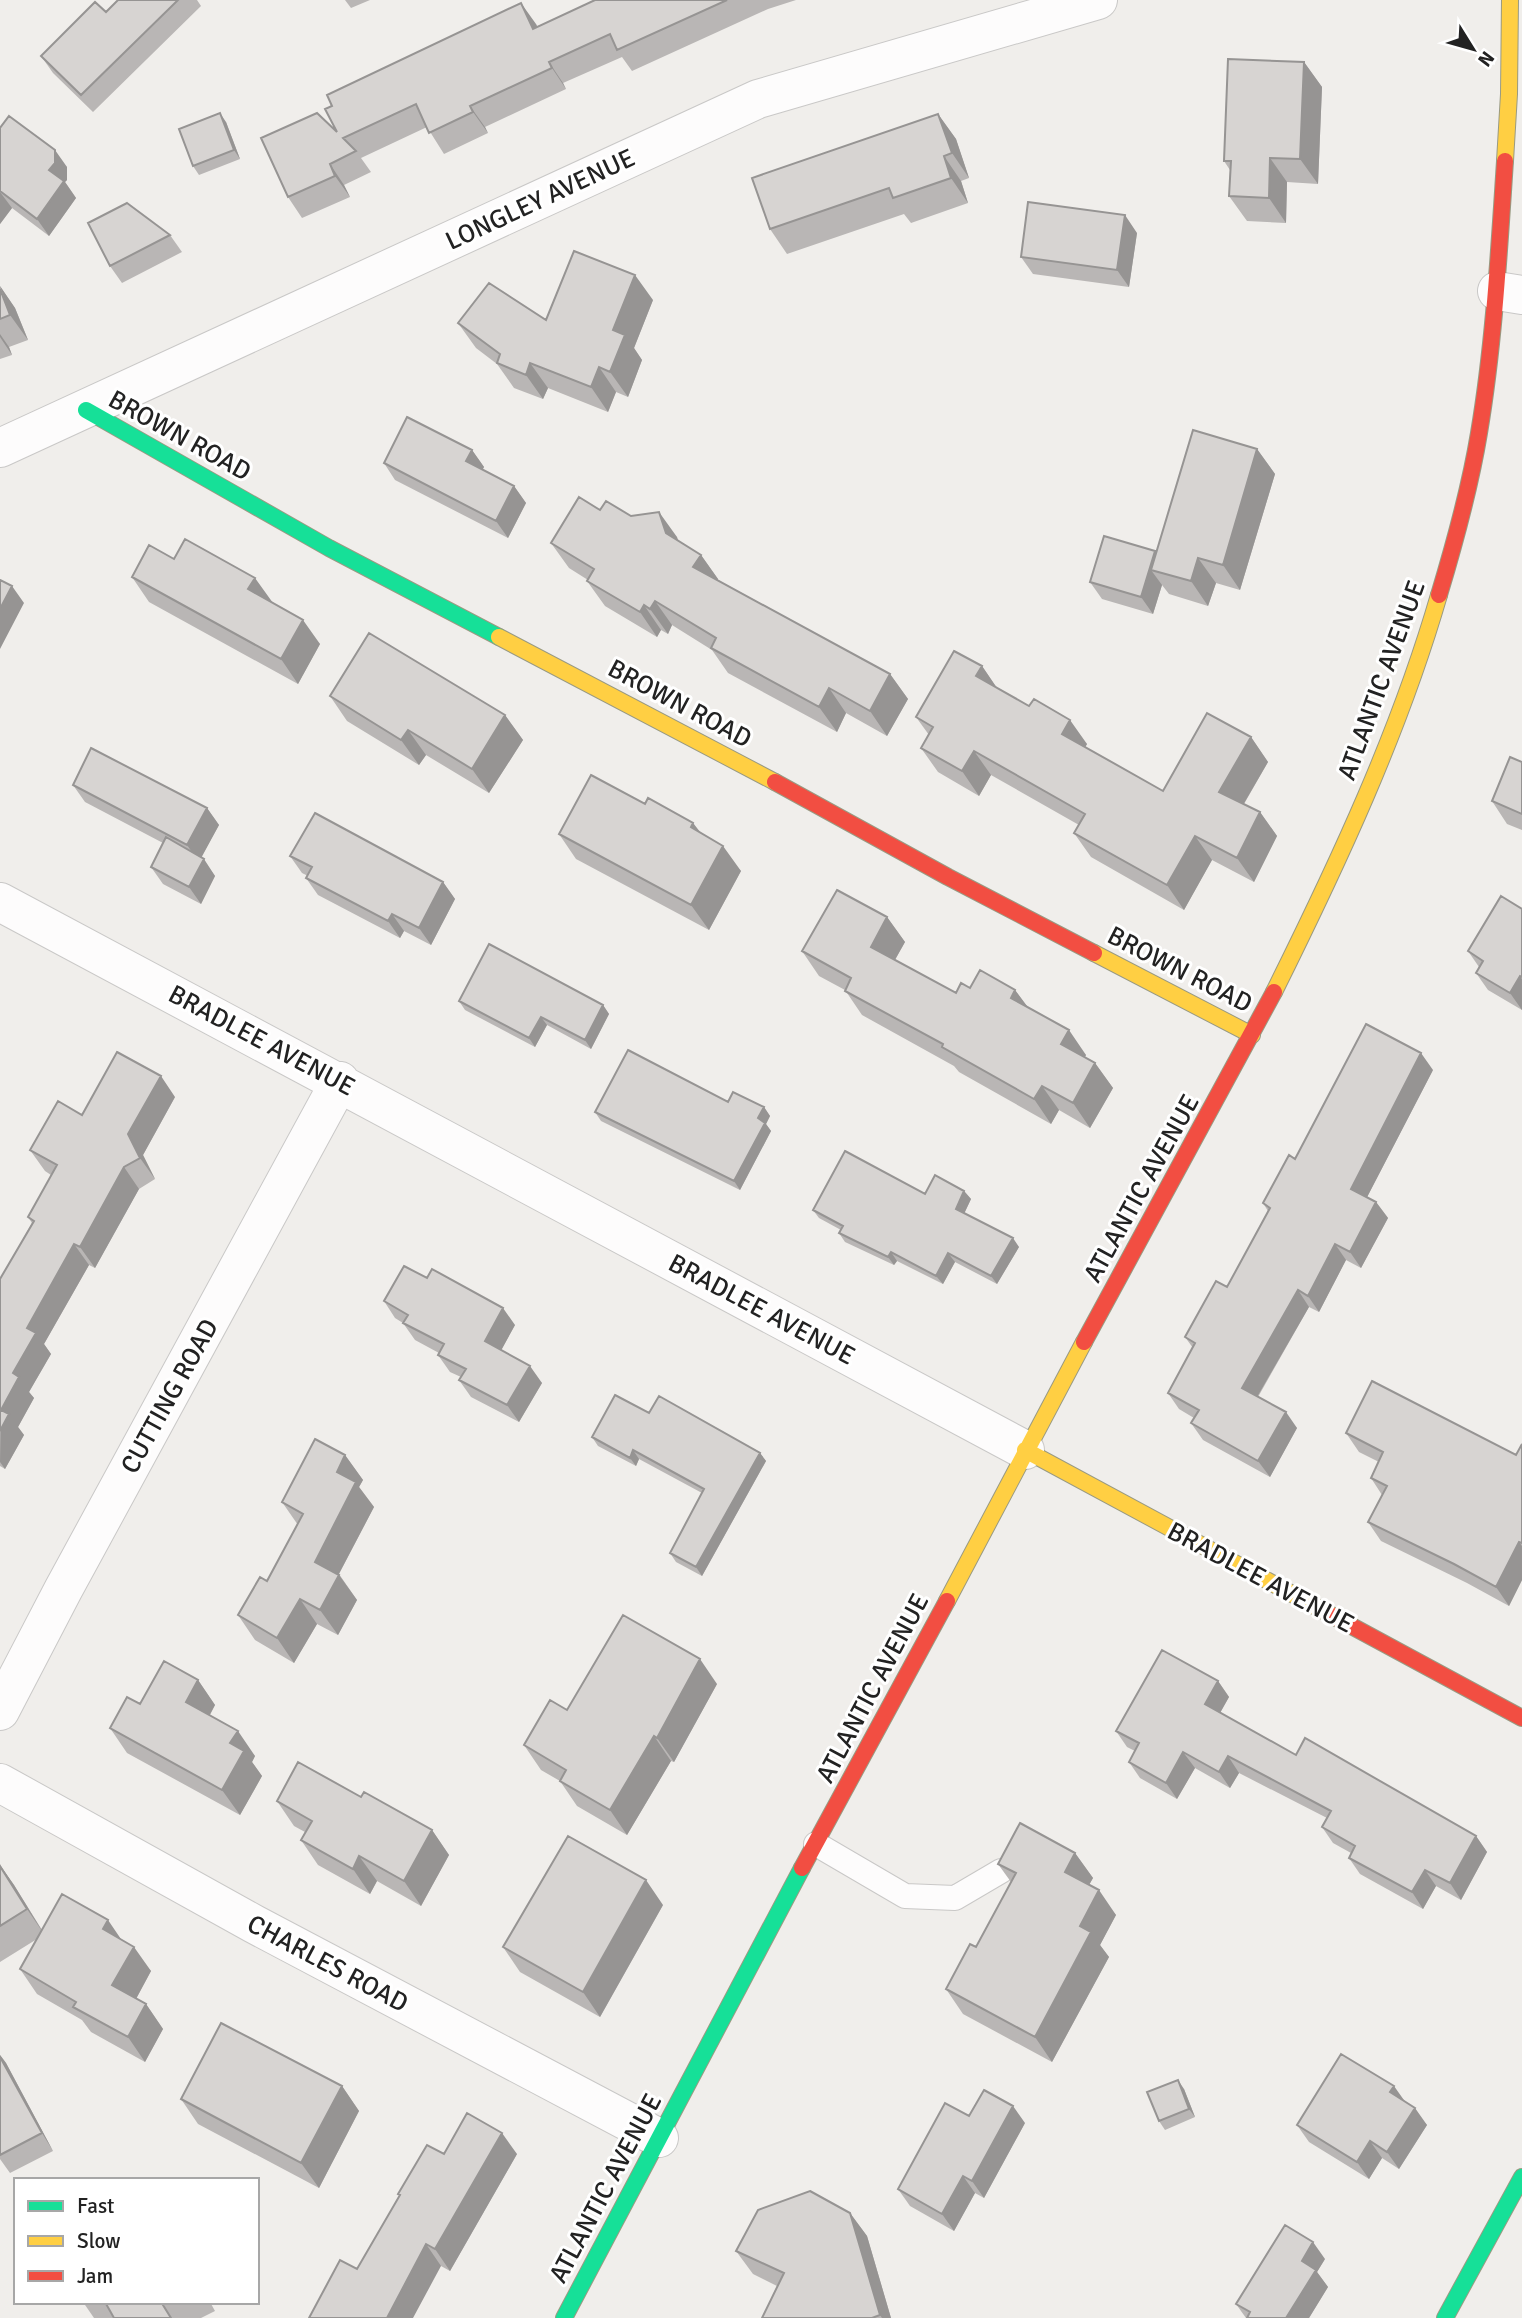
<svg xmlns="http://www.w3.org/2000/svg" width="1522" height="2318" viewBox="0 0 1522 2318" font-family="Signika,sans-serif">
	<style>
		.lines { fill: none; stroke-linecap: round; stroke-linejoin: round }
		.lane-casing { stroke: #c9c8c7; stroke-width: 26 }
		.street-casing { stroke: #c9c8c7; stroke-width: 40 }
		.fast-casing { stroke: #999a82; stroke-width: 18 }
		.slow-casing { stroke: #999a82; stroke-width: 18 }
		.jam-casing { stroke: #999a82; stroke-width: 18 }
		.lane { stroke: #fdfcfc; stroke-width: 24 }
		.street { stroke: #fdfcfc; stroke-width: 38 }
		.fast { stroke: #16e098; stroke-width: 16 }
		.slow { stroke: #ffcf43; stroke-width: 16 }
		.jam { stroke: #f24e42; stroke-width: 16 }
		.wall { fill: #b9b6b5 }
		.shaded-wall { fill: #969493 }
		.building { fill: #d7d4d2; stroke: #969493; stroke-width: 2 }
		.labels { text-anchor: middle; stroke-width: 6; stroke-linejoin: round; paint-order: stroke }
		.street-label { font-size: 26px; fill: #222; stroke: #fff }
	</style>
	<rect width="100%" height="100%" fill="#f0eeeb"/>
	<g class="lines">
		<g class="lane-casing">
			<path id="lane" d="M816,1844L905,1896L955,1898L1001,1871"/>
		</g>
		<g class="street-casing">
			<path id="street" d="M1497,291L1522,295
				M0,448L758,99L1098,0
				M0,902L1025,1450
				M0,1711L63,1590L340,1081
				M0,1783L254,1924L659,2138"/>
		</g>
		<g class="fast-casing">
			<path id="fast" d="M86,410L329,548L499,637
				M564,2318L802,1868
				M1445,2318L1522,2177"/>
		</g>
		<g class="slow-casing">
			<path id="slow" d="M1505,161L1509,94L1510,0
				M499,637L775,782
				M1094,953L1252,1035
				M1274,992C1338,863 1399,733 1439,595
				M1025,1450L1333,1616
				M947,1601L1084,1342"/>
		</g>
		<g class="jam-casing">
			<path id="jam" d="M1439,595C1455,542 1470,488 1479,433C1494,344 1499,252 1505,161
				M775,782L948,877L1094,953
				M1084,1342L1274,992
				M1333,1616L1522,1718
				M802,1868L947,1601"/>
		</g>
		<use href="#lane" class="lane"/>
		<use href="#street" class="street"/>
		<use href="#fast" class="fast"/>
		<use href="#slow" class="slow"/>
		<use href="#jam" class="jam"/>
	</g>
	<path class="wall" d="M118,0H197L201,6L93,112L53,73L41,56L106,12Z
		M345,0H370L351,8Z
		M595,0H796L768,9L632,71L622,57L563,83L566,89L485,127L488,133L444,154L427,127L361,158L371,172L344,185L350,197L302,218L288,197L337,132L536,24L537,27Z
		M1304,62L1322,87L1318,184L1287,182L1286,223L1247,221L1229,196L1230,170L1224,161Z
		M938,114L956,139L969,178L961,181L968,203L911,223L904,214L787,254L770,229Z
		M226,122L240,159L199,175L193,166Z
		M0,128L67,167V180L65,182L76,198L49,236L12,208L0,224Z
		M1137,233L1129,287L1033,274L1021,257Z
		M170,235L182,252L122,283L110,266Z
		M0,286L15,308L28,340L9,347L12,355L0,359Z
		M653,300L634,348L642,360L628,397L616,392L608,412L548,388L543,399L514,388L497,364L476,348L458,323L546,320Z
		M1257,449L1275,474L1240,590L1216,583L1208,606L1169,594L1162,585L1153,614L1102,599L1090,582L1156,553Z
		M472,450L484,467L482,470L514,486L526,503L508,538L395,480L384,463Z
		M600,510L631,516L677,537L678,541L701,555L718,579V580L890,674L908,699L887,736L846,713L837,732L728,673L712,650L672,625L668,634L661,630L657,637L605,606L587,581L588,580L569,568L551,543Z
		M174,559L273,603L320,644L298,684L149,602L132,577Z
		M982,666L997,688L1087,744L1085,747L1163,791L1251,737L1268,762L1244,804L1260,812L1277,836L1254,882L1212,860L1184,910L1091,857L1074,833L1079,825L991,775L979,796L938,772L921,748L929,735L916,717Z
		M330,696L505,715L523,740L489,793L426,755L419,765L347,721Z
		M1522,762V830L1507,824L1492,801Z
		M73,785L207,808L219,825L201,857L215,876L201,904L163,884L151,867L163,843L85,802Z
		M645,804L693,823L701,833L741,871L709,930L576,859L559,834Z
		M290,856L443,882L455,899L431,945L404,931L400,938L318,895L306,878L308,876L302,873Z
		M1522,909V1010L1488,990L1476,973L1479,967L1468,951Z
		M887,917L905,942L895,960L956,993L970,988L1015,990L1027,1007L1086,1055L1085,1057L1095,1063L1113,1088L1090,1128L1059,1110L1051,1124L959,1072L954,1066L862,1015L845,990L819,976L802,951Z
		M459,1001L603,1005L609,1014L591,1049L547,1025L535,1047L465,1010Z
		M1433,1070L1367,1197L1376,1202L1388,1218L1361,1268L1346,1260L1319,1312L1309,1307L1258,1397L1297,1428L1270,1477L1203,1440L1191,1423L1194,1418L1179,1409L1168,1393L1193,1348L1185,1337L1227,1287L1268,1211L1263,1203L1295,1159Z
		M175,1097L143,1155L155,1179L139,1189L95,1268L89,1265L44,1344L51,1354L29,1392L34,1398L18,1427L24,1435L5,1469L0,1466V1279L32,1223L28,1217L51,1175L45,1171L30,1150L82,1115Z
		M728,1102L764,1107L770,1116L766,1124L771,1131L740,1190L601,1121L595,1112Z
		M964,1191L971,1199L964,1214L1019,1247L997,1284L955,1262L943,1284L897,1261L894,1265L845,1242L839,1233L841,1230L819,1218L813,1210L925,1194Z
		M384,1301L515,1325L501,1350L542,1383L519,1422L471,1397L459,1380L461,1377L450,1372L438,1355L439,1353L415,1340L403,1323L395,1318Z
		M649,1413L760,1453L766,1461L702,1576L676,1562L670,1553L702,1493L639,1459L636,1466L598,1446L592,1437Z
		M1346,1433L1516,1455L1522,1444V1580L1509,1606L1467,1583L1381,1541L1368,1522L1382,1495L1371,1478L1379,1462L1359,1452Z
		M345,1455L363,1480L359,1487L374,1507L339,1574L357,1600L338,1635L317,1624L294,1663L255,1640L238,1615L267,1581L298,1525L282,1502Z
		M198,1680L215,1705L210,1715L255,1756L252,1762L262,1776L240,1815L127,1753L110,1728L140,1704Z
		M1218,1681L1229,1697L1220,1713L1296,1755L1476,1836L1487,1852L1461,1900L1436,1886L1423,1909L1360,1874L1349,1858L1351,1853L1333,1843L1322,1827L1327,1818L1239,1773L1230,1788L1195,1768L1177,1799L1140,1778L1129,1762L1135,1751L1127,1747L1116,1731Z
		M717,1684L674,1762L671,1761L627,1835L577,1806L560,1781L541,1770L524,1745L567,1710Z
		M361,1797L432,1830L449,1855L421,1906L377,1881L370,1894L318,1865L301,1840L305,1832L294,1826L277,1801Z
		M1075,1853L1093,1878L1089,1885L1116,1915L1100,1945L1109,1957L1052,2062L963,2014L946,1989L976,1947L1011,1882L998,1864Z
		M0,1865L14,1885L42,1930L121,1939L151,1971L136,1999L146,2004L163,2029L145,2062L91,2032L82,2020L37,1994L20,1969L37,1939L0,1962Z
		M663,1905L600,2017L520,1972L503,1947Z
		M0,2055L6,2063L53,2151L10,2173L0,2159Z
		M342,2086L359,2111L319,2188L198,2124L181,2099Z
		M1184,2089L1195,2117L1165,2130L1159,2121Z
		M1404,2101L1427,2125L1399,2169L1382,2158L1369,2179L1309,2142L1297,2125Z
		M1025,2123L984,2198L975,2193L954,2231L910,2206L898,2189Z
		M444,2154H517L450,2271L441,2266L357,2269L399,2196L398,2194Z
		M850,2213L867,2236L891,2318H762L777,2286L753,2274L736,2251Z
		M1325,2259L1317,2272L1328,2287L1309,2318H1246L1236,2304Z
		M83,2302H210L215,2311L201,2318H94Z"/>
	<path class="shaded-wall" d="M521,3L536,24L548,49L533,29Z
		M549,62L563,83L566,89L552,68Z
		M1304,62L1322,87L1318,184L1300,159Z
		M470,106L485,127L488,133L473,112Z
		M220,113L226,122L240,159L234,150Z
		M938,114L956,139L969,178L952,153Z
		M55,150L67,167V180L65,182L76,198L49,236L37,219Z
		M944,156L961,181L968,203L951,178Z
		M1270,158L1287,182L1286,223L1269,198Z
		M330,164L344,185L350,197L335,176Z
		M0,192L12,208L0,224Z
		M1125,215L1137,233L1129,287L1117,270Z
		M635,275L653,300L634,348L642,360L628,397L610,372L613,330Z
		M0,286L15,308L28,340L10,315Z
		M0,334L9,347L12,355L0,337Z
		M530,363L548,388L543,399L526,375Z
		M599,367L616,392L608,412L591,387Z
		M1257,449L1275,474L1240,590L1223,565Z
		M472,450L484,467L478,478L466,461Z
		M514,486L526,503L508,538L496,521Z
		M659,512L677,537L683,558L666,533Z
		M1155,551L1167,568L1151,570L1162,585L1153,614L1141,597Z
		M701,555L718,579L711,592L693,567Z
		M1198,558L1216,583L1208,606L1191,581Z
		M255,578L273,603L248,589Z
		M12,586L24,603L0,649V609Z
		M655,601L672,625L668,634L650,609Z
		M644,605L661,630L657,637L640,612Z
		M303,620L320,644L298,684L281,659Z
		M982,666L999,691L976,676Z
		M890,674L908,699L887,736L870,711Z
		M829,688L846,713L837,732L819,707Z
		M505,715L523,740L489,793L472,769Z
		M1070,720L1087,744L1079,759L1062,734Z
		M408,730L426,755L419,765L401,740Z
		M1251,737L1268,762L1236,817L1219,792Z
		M974,751L991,775L979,796L962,771Z
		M207,808L219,825L199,862L187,845Z
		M1260,812L1277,836L1254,882L1237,858Z
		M693,823L711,847L691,827Z
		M1195,836L1212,860L1184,910L1167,885Z
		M723,846L741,871L709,930L691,905Z
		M204,859L215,876L201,904L189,887Z
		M443,882L455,899L431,945L419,928Z
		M392,914L404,931L400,938L388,921Z
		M887,917L905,942L888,972L871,947Z
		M1520,976L1522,979V1010L1510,993Z
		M1015,990L1033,1014L1011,998Z
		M603,1005L609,1014L591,1049L585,1040Z
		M541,1017L547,1025L535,1047L529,1038Z
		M1069,1030L1086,1055L1078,1069L1061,1044Z
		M1421,1053L1433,1070L1363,1205L1351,1189Z
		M1095,1063L1113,1088L1090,1128L1073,1103Z
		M161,1076L175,1097L143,1155L155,1179L140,1158L128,1134Z
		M1042,1086L1059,1110L1051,1124L1034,1099Z
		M764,1107L770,1116L766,1124L771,1131L740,1190L734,1181L758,1118Z
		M124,1167L139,1189L95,1268L80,1247Z
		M964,1191L971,1199L962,1218L956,1209Z
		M1376,1202L1388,1218L1361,1268L1350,1252Z
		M1013,1238L1019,1247L997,1284L991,1276Z
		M74,1244L89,1265L44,1344L51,1354L29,1392L34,1398L18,1427L24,1435L5,1469L0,1462L1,1410L27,1328Z
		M1335,1244L1346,1260L1319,1312L1308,1296Z
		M891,1252L897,1261L894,1265L888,1257Z
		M948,1253L955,1262L943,1284L936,1276Z
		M1298,1290L1309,1307L1253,1404L1242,1388Z
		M503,1308L515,1325L497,1358L485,1341Z
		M530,1366L542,1383L519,1422L507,1405Z
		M1286,1412L1297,1428L1270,1477L1258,1461Z
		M633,1450L639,1459L636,1466L630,1458Z
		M760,1453L766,1461L702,1576L696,1567Z
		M345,1455L363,1480L359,1487L374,1507L332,1587L315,1562L337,1472Z
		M1519,1542L1522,1546V1580L1509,1606L1496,1587Z
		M339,1575L357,1600L338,1635L320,1610Z
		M300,1599L317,1624L294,1663L277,1638Z
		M700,1659L717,1684L674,1762L657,1738Z
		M198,1680L215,1705L203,1727L186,1702Z
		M1218,1681L1229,1697L1216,1720L1205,1704Z
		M238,1731L255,1756L252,1762L262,1776L240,1815L222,1790L230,1743Z
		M654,1736L671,1761L627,1835L610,1810Z
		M1183,1752L1195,1768L1177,1799L1166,1783Z
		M1228,1756L1239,1773L1230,1788L1219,1772Z
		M432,1830L449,1855L421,1906L404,1881Z
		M1476,1836L1487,1852L1461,1900L1450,1883Z
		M1075,1853L1093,1878L1082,1897L1065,1872Z
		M359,1856L377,1881L370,1894L353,1869Z
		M0,1865L14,1885L44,1934L27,1909Z
		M1425,1870L1436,1886L1423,1909L1412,1892Z
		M646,1880L663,1905L600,2017L583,1992Z
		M1099,1890L1116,1915L1100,1945L1109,1957L1052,2062L1035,2037L1080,1926Z
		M108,1920L125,1945L103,1929Z
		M134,1947L151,1971L130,2010L112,1985Z
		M146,2004L163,2029L145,2062L128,2037Z
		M0,2055L6,2063L53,2151L42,2133L0,2057Z
		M1178,2080L1184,2089L1195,2117L1189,2109Z
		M342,2086L359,2111L319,2188L301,2163Z
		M1394,2086L1406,2103L1390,2092Z
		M1013,2106L1025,2123L984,2198L972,2181Z
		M1415,2108L1427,2125L1399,2169L1387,2152Z
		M502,2133L517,2154L450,2271L435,2249Z
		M1370,2141L1382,2158L1369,2179L1357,2162Z
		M963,2176L975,2193L954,2231L942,2214Z
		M850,2213L867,2236L891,2318H882L880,2315Z
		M1313,2242L1325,2259L1317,2272L1328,2287L1309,2318H1286L1302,2261Z
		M426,2244L441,2266L413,2318H387Z"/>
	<path class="building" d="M118,0H178L81,95L41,56L95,2L106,12Z
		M595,0H727L617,50L610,34L549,62L552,68L470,106L473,112L429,133L416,104L343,138L356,151L330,164L335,176L288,197L261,138L317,113L337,132L325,109L332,106L327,95L521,3L533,29Z
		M1228,59L1304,62L1300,159L1270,158L1269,198L1229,196L1231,161H1224Z
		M220,113L234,150L193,166L179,129Z
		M938,114L952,153L944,156L951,178L893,198L889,188L770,229L752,178Z
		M9,116L55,150V163L49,170L64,181L37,219L0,191V128Z
		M1028,202L1125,215L1117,270L1021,257Z
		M127,203L170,235L110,266L88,223Z
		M574,251L635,275L613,330L625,335L610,372L599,367L591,387L530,363L526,375L497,363L500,354L458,323L489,283L546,320Z
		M0,289L10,315L0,319Z
		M407,417L472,450L466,461L514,486L496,521L384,463Z
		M1193,430L1257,449L1223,565L1198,558L1191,581L1151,570Z
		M579,497L600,510L606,501L631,516L659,512L666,533L701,555L693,567L890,674L870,711L829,688L819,707L711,648L716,638L655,601L650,609L644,605L640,612L587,581L594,569L551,543Z
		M1104,536L1155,551L1141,597L1090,582Z
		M185,539L255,578L248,589L303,620L281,659L132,577L149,545L174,559Z
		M0,580L12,586L0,609Z
		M369,633L505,715L472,769L408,730L401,740L330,696Z
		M954,651L982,666L976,676L1029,706L1034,699L1070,720L1062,734L1163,791L1207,713L1251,737L1219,792L1260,812L1237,858L1195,836L1167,885L1074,833L1085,814L974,751L962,771L921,748L933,727L916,717Z
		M91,748L207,808L187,845L73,785Z
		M1510,757L1522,762V814L1492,801Z
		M591,775L645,804L648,798L693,823L691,827L723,846L691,905L559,834Z
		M315,813L443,882L419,928L392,914L388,921L306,878L312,867L290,856Z
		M166,837L204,859L189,887L151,867Z
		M837,890L887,917L871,947L956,993L961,983L970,988L980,970L1015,990L1011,998L1069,1030L1061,1044L1095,1063L1073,1103L1042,1086L1034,1099L942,1047L943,1044L845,991L851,978L802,951Z
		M1501,896L1522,909V977L1520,976L1510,993L1476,973L1483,961L1468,951Z
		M489,944L603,1005L585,1040L541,1017L529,1038L459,1001Z
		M1366,1024L1421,1053L1351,1189L1376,1202L1350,1252L1335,1244L1308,1296L1298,1290L1242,1388L1286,1412L1258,1461L1191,1423L1199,1410L1168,1393L1195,1343L1185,1337L1216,1281L1227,1287L1270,1208L1263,1203L1289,1155L1295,1159Z
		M628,1050L728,1102L733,1092L764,1107L758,1118L765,1123L734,1181L595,1112Z
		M117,1052L161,1076L128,1134L140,1158L124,1167L80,1247L74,1244L27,1328L36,1333L13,1373L19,1377L1,1410L9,1414L0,1431V1279L34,1221L28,1217L57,1165L30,1150L58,1101L82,1115Z
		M845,1151L925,1194L935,1175L964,1191L956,1209L1013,1238L991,1276L948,1253L936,1276L891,1252L888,1257L839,1233L843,1226L813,1210Z
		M404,1266L427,1278L432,1269L503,1308L485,1341L530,1366L507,1405L459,1380L466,1369L438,1355L444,1344L403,1323L408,1315L384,1301Z
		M1372,1381L1516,1455L1522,1444V1543L1519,1542L1496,1587L1454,1564L1368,1522L1387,1486L1371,1478L1383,1452L1346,1433Z
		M615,1395L649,1413L659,1396L760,1453L696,1567L670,1553L704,1489L633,1450L630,1458L592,1437Z
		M315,1439L345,1455L337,1472L356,1482L315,1562L339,1575L320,1610L300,1599L277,1638L238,1615L260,1577L267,1581L303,1514L282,1502Z
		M623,1615L700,1659L657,1738L654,1736L610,1810L560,1781L566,1770L524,1745L550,1700L567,1710Z
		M1162,1650L1218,1681L1205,1704L1296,1755L1305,1738L1476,1836L1450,1883L1425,1870L1412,1892L1349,1858L1355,1846L1322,1827L1331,1811L1228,1756L1219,1772L1183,1752L1166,1783L1129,1762L1139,1743L1116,1731Z
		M164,1661L198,1680L186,1702L238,1731L230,1743L244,1751L222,1790L110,1728L127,1697L140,1704Z
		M298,1762L361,1797L364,1792L432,1830L404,1881L359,1856L353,1869L301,1840L312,1821L277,1801Z
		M1020,1823L1075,1853L1065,1872L1099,1890L1080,1926L1091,1932L1035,2037L946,1989L970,1944L976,1947L1016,1873L998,1864Z
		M568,1836L646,1880L583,1992L503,1947Z
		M0,1866L27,1909L0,1926Z
		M62,1894L108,1920L103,1929L134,1947L112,1985L146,2004L128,2037L73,2007L76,2002L20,1969Z
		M221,2023L342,2086L301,2163L181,2099Z
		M1341,2054L1394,2086L1390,2092L1415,2108L1387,2152L1370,2141L1357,2162L1297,2125Z
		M0,2057L42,2133L0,2155Z
		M1178,2080L1189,2109L1159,2121L1147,2092Z
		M984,2090L1013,2106L972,2181L963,2176L942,2214L898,2189L945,2103L969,2116Z
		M467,2113L502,2133L435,2249L426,2244L387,2318H309L340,2260L357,2269L400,2195L398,2194L427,2145L444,2154Z
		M810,2191L850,2213L880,2315L872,2318H762L784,2273L736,2251L758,2210Z
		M1285,2225L1313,2242L1302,2261L1316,2270L1286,2318H1247L1250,2312L1236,2304Z
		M105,2302H168L163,2305L171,2318H114Z"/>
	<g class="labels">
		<g class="street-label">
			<text transform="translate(540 199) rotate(-25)" y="9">LONGLEY AVENUE</text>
			<text transform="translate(180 435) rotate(29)" y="9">BROWN ROAD</text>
			<text transform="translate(1381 680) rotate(-70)" y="9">ATLANTIC AVENUE</text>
			<text transform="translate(680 703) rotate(28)" y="9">BROWN ROAD</text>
			<text transform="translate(1180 969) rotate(27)" y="9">BROWN ROAD</text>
			<text transform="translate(262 1040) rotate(28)" y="9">BRADLEE AVENUE</text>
			<text transform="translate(1141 1188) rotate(-61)" y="9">ATLANTIC AVENUE</text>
			<text transform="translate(762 1309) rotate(28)" y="9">BRADLEE AVENUE</text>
			<text transform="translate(169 1396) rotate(-61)" y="9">CUTTING ROAD</text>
			<text transform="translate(1261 1577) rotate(28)" y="9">BRADLEE AVENUE</text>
			<text transform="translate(872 1688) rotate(-62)" y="9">ATLANTIC AVENUE</text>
			<text transform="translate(328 1963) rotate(28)" y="9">CHARLES ROAD</text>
			<text transform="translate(605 2188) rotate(-62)" y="9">ATLANTIC AVENUE</text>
		</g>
	</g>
	<rect x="14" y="2178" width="245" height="126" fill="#ffffff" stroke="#a7a7a7" stroke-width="2"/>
	<rect x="28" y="2201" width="35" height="10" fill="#16e098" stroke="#a7a7a7" stroke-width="2"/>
	<text x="77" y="2213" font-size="21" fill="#222222">Fast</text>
	<rect x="28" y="2236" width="35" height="10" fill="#ffcf43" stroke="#a7a7a7" stroke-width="2"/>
	<text x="77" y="2248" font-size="21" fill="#222222">Slow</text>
	<rect x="28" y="2271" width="35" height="10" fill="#f24e42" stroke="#a7a7a7" stroke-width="2"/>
	<text x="77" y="2283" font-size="21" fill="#222222">Jam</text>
	<g transform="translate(1473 49) rotate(127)" stroke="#ffffff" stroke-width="5" paint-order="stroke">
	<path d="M0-5L12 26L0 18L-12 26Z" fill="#222222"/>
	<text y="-10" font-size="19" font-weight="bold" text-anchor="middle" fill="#222222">N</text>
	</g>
</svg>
